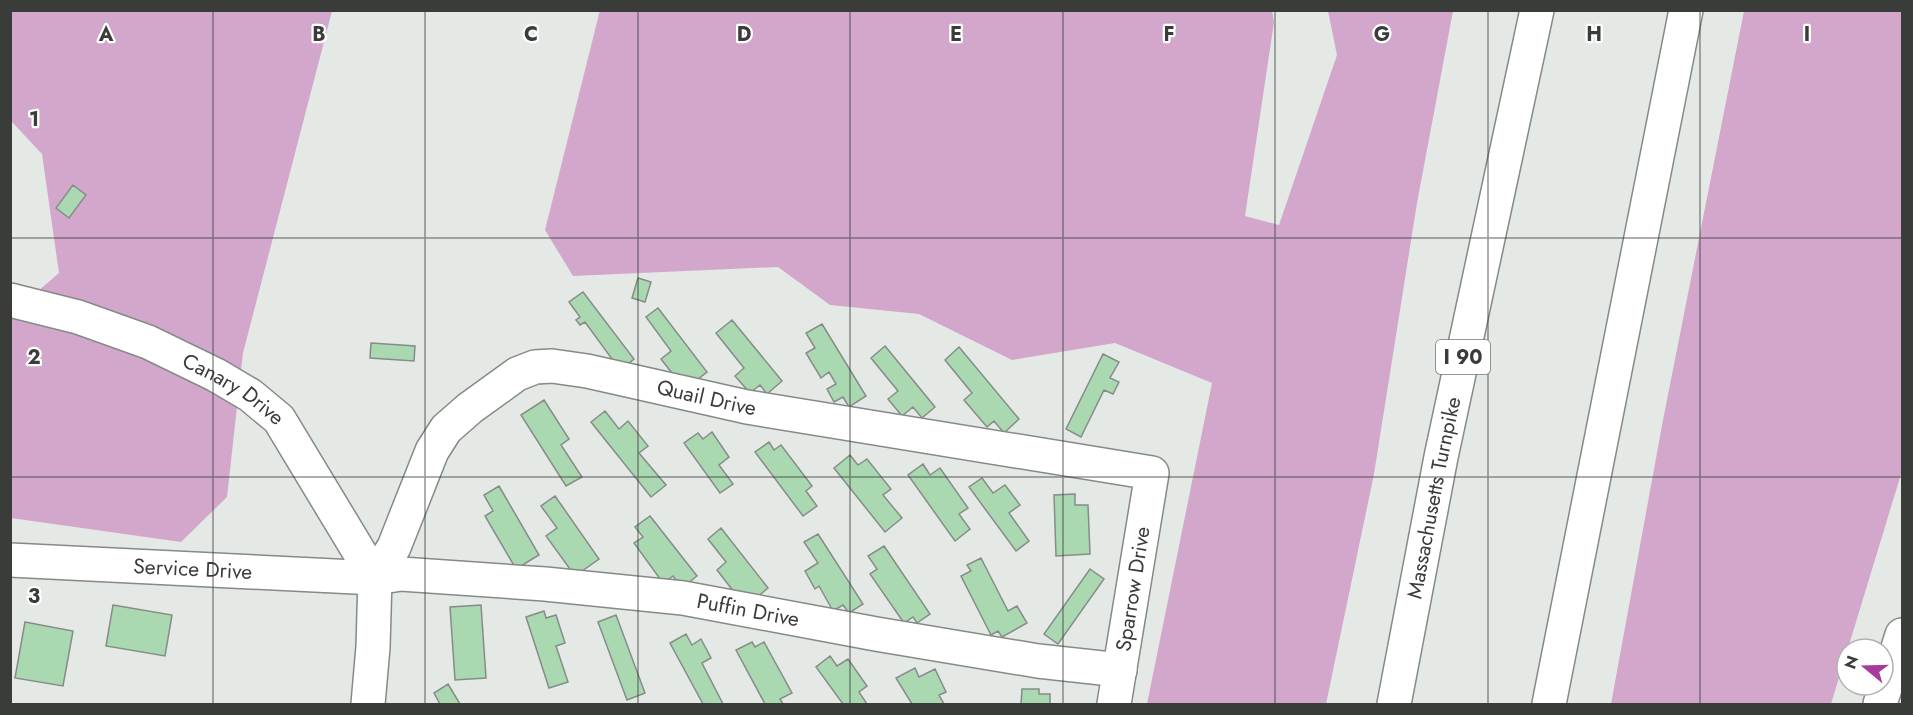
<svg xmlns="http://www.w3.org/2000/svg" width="1913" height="715" viewBox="0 0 1913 715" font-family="Jost,sans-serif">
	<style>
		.forest { fill: #d3a7cc }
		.building { fill: #a9d8b1; stroke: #878c88; stroke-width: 1.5 }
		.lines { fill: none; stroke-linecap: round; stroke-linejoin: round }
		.minor-casing { stroke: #858a86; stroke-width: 36 }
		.major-casing { stroke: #858a86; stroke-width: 36 }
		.highway-casing { stroke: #858a86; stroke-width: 36 }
		.minor { stroke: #fff; stroke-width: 33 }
		.major { stroke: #fff; stroke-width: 33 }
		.highway { stroke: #fff; stroke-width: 33 }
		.grid { fill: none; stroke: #3a3c3a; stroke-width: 1.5; stroke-opacity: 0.55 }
		.labels { text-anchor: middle; stroke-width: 4.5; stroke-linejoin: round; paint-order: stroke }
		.shield { fill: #fff; stroke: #757675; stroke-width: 1.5 }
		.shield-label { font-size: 20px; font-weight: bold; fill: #3a3c3a }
		.street-label { font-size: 21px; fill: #3a3c3a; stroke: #fff }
		.grid-label { font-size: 20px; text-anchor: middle; font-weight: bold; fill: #3a3c3a; stroke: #fff; stroke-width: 4.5; stroke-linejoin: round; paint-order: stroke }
	</style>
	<rect width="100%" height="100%" fill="#e4e9e5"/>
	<path class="forest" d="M600,10L1272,11L1274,22L1245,216L1279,225L1337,55L1328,11H1453L1417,203L1374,474L1326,704H1147L1212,383L1115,343L1012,360L919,314L830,305L778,267L573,276L545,230Z
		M11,11H332L243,353L227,497L181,542L11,518V314L59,273L42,154L11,121Z
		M1744,11H1902V471L1831,704H1611L1663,420Z"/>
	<path class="building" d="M73,185L86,195L69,218L56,208Z
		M638,278L651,282L645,302L632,298Z
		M583,292L634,359L620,370L585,322L580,325L576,320L580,317L569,302Z
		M658,308L707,372L693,383L687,376L679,382L661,359L671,351L646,317Z
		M732,320L782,381L767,394L760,385L750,393L735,376L744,368L716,333Z
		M822,324L866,396L849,407L843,397L834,402L827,389L836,384L829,372L821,378L806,353L815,348L806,333Z
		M371,343L415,346L414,361L370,358Z
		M885,346L935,407L922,418L913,407L902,416L888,399L898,391L871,358Z
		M959,347L1019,419L1004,433L994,421L987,427L964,400L972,393L945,360Z
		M1103,354L1119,362L1110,378L1119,382L1113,394L1104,390L1081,437L1066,429Z
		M544,400L569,439L561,445L582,477L566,486L521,415Z
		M605,411L619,429L628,421L648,446L639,453L666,485L651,497L591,422Z
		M712,432L729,457L719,465L733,484L720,493L684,443L698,433L703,439Z
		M769,442L774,450L781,445L812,486L806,491L817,506L803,516L755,452Z
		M850,455L858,465L867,459L891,489L883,495L902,518L885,532L834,468Z
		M923,464L930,475L940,468L968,508L959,514L970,529L955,541L908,475Z
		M982,478L993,493L1005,485L1020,505L1009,513L1029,541L1016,551L969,487Z
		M499,486L539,555L516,569L485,516L493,511L484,495Z
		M1075,494V505H1088L1090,554L1056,556L1054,495Z
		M555,496L599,559L575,576L546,536L557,528L541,506Z
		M650,516L697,576L682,588L673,576L663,583L634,543L643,537L635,527Z
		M721,528L768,588L755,599L741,601L717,570L726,562L708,539Z
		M818,534L863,604L849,613L843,605L833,611L819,586L815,589L805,571L818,563L804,542Z
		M884,546L930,614L917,623L913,617L904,623L870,574L877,569L868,556Z
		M981,558L1008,611L1017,606L1027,623L1002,637L998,631L991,635L961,576L971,571L967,565Z
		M1090,569L1104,579L1058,644L1044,634Z
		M113,605L172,615L165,656L106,646Z
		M481,605L486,678L455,680L450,607Z
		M544,611L546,618L556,615L565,643L556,646L568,682L549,688L526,617Z
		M616,615L645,693L627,700L598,622Z
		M25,622L73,631L63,686L15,678Z
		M686,634L692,645L701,639L711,658L702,663L723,704H703L670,643Z
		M752,642L755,647L764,642L792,693L780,699L783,704H765L736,650Z
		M830,656L837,666L848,659L867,686L859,692L867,704H843L816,667Z
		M915,668L919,677L935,669L946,692L939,695L944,704H912L896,678Z
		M448,684L460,704H440L434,693Z
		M1022,689H1039V694H1050V704H1021Z"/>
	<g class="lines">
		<g class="minor-casing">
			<g id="minor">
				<path id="s1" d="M10,300L78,317L148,342L216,375L250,395L279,419L375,578"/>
				<path id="s2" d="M10,560L375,578L401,574L545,584L683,598L876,634L1038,661L1120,670"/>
				<path id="s3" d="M368,704L373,647L375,578L394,547L432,451L446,429L470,408L517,374L535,367L552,366L587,371L747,407L1152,473L1114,704"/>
			</g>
		</g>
		<g class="major-casing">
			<path id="major" d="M1880,704L1902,635"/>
		</g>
		<g class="highway-casing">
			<g id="highway">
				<path id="s4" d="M1394,704L1441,457L1537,10"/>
				<path d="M1549,704L1686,10"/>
			</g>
		</g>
		<use href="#minor" class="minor"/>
		<use href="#major" class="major"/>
		<use href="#highway" class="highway"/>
	</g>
	<path class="grid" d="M213,10V704M425,10V704M638,10V704M850,10V704M1063,10V704M1275,10V704M1488,10V704M1700,10V704M10,238H1902M10,477H1902"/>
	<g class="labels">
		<rect class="shield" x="1436" y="340" width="54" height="34" rx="4.5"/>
		<g class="shield-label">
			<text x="1463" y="364">I 90</text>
		</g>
		<g class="street-label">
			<text dy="7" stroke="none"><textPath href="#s1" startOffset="242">Canary Drive</textPath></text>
			<text dy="7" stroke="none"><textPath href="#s3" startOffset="576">Quail Drive</textPath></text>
			<text dy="7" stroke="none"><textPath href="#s4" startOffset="210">Massachusetts Turnpike</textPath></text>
			<text dy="7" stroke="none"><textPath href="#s2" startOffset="183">Service Drive</textPath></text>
			<text transform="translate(1133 589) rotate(-81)" y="7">Sparrow Drive</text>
			<text dy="7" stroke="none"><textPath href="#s2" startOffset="741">Puffin Drive</textPath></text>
		</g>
	</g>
	<g class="grid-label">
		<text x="106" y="41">A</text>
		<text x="319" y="41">B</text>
		<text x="531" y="41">C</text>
		<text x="744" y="41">D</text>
		<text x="956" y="41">E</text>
		<text x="1169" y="41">F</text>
		<text x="1382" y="41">G</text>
		<text x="1594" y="41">H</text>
		<text x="1807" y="41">I</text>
		<text x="34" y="126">1</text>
		<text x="34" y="364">2</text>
		<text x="34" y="603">3</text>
	</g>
	<rect width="1913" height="715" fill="none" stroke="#3a3c3a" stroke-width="24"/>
	<g transform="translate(1865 667) rotate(289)"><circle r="28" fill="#ffffff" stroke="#b0b1b0" stroke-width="1.5"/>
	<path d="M0-4.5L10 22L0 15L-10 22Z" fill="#a63b9c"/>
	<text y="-9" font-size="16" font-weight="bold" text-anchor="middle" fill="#3a3c3a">N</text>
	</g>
</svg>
